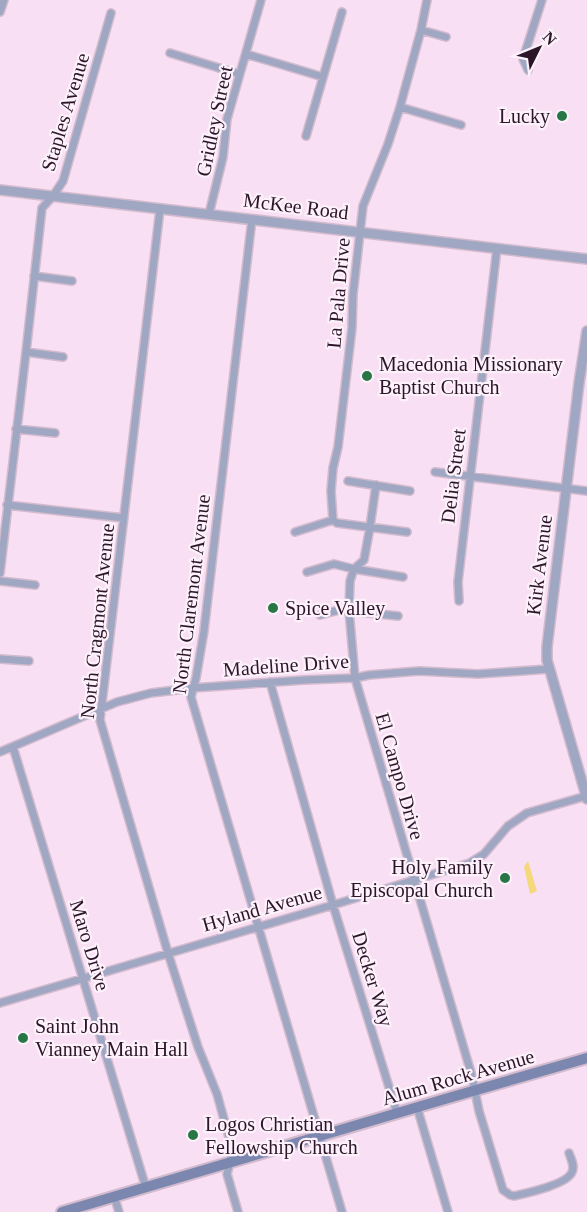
<svg xmlns="http://www.w3.org/2000/svg" width="587" height="1212" viewBox="0 0 587 1212" font-family="'Times New Roman',serif">
	<style>
		.green { fill: #f4d87c }
		.lines { fill: none; stroke-linecap: round; stroke-linejoin: round }
		.minor-casing { stroke: #d3bbce; stroke-width: 10 }
		.tertiary-casing { stroke: #d3bbce; stroke-width: 12 }
		.secondary-casing { stroke: #d3bbce; stroke-width: 14 }
		.minor { stroke: #9fa7c3; stroke-width: 7 }
		.tertiary { stroke: #9fa7c3; stroke-width: 9 }
		.secondary { stroke: #7c87b0; stroke-width: 10 }
		.poi-dot { fill: #287646; stroke: #fdf1fb; stroke-width: 2 }
		.labels { text-anchor: middle; stroke-width: 4.5; stroke-linejoin: round; paint-order: stroke }
		.street-label { font-size: 20px; fill: #2c1528; stroke: #fdf1fb }
		.poi-label { font-size: 20px; fill: #2c1528; stroke: #fdf1fb; text-anchor: start }
	</style>
	<rect width="100%" height="100%" fill="#f8dff3"/>
	<path class="green" d="M528,861L537,891L530,894L524,867Z"/>
	<g class="lines">
		<g class="minor-casing">
			<path id="minor" d="M0,12L4,0
				M421,30L446,37
				M170,53L239,74
				M246,54L323,77
				M528,70L523,59L542,0
				M400,107L461,125
				M306,136L342,12
				M160,209L100,720L168,953L198,1047L217,1094L232,1148L230,1162L227,1174L238,1212
				M209,214L223,157L227,119L261,0
				M252,219L204,631L196,678L191,697L342,1212
				M34,276L72,281
				M26,352L63,357
				M16,429L55,433
				M435,472L587,491
				M348,481L410,491
				M376,485L370,527L364,560L354,569L350,581L349,610L355,678L472,1076L479,1111L503,1190L510,1195L514,1196C527,1193 568,1184 572,1172C575,1166 571,1159 569,1153
				M7,505L124,518
				M295,532L333,520
				M407,532L337,523L333,520L331,491L333,468L338,447L352,328L353,294L363,206L388,144L400,107L421,30L427,0
				M307,572L334,564L354,569L403,577
				M0,573L26,352L42,208L53,196L63,181L111,13
				M0,581L35,585
				M459,601L458,582L497,248
				M320,615L339,610L398,616
				M0,659L29,661
				M270,682L333,905L397,1113
				M13,747L146,1188
				M0,752L117,702L151,693L193,688L304,680L355,678L369,675L419,671L478,674L549,669
				M0,1003L333,905L470,863L484,854L508,826L527,813L586,796
				M417,1107L448,1212
				M114,1196L119,1212"/>
		</g>
		<g class="tertiary-casing">
			<path id="tertiary" d="M0,190L587,259
				M587,331L579,383L547,647V660L587,799"/>
		</g>
		<g class="secondary-casing">
			<path id="secondary" d="M62,1212L445,1099L587,1058"/>
		</g>
		<use href="#minor" class="minor"/>
		<use href="#tertiary" class="tertiary"/>
		<use href="#secondary" class="secondary"/>
	</g>
	<g class="poi-dot">
		<circle cx="562" cy="116" r="6"/>
		<circle cx="367" cy="376" r="6"/>
		<circle cx="273" cy="608" r="6"/>
		<circle cx="505" cy="878" r="6"/>
		<circle cx="23" cy="1038" r="6"/>
		<circle cx="193" cy="1135" r="6"/>
	</g>
	<g class="labels">
		<g class="street-label">
			<text transform="translate(65 112) rotate(-73)" y="7">Staples Avenue</text>
			<text transform="translate(214 121) rotate(-78)" y="7">Gridley Street</text>
			<text transform="translate(296 206) rotate(7)" y="7">McKee Road</text>
			<text transform="translate(338 293) rotate(-85)" y="7">La Pala Drive</text>
			<text transform="translate(453 476) rotate(-83)" y="7">Delia Street</text>
			<text transform="translate(539 565) rotate(-83)" y="7">Kirk Avenue</text>
			<text transform="translate(191 594) rotate(-83)" y="7">North Claremont Avenue</text>
			<text transform="translate(97 621) rotate(-84)" y="7">North Cragmont Avenue</text>
			<text transform="translate(286 665) rotate(-4)" y="7">Madeline Drive</text>
			<text transform="translate(400 776) rotate(74)" y="7">El Campo Drive</text>
			<text transform="translate(262 908) rotate(-16)" y="7">Hyland Avenue</text>
			<text transform="translate(90 945) rotate(73)" y="7">Maro Drive</text>
			<text transform="translate(373 979) rotate(73)" y="7">Decker Way</text>
			<text transform="translate(458 1077) rotate(-16)" y="7">Alum Rock Avenue</text>
		</g>
		<g class="poi-label">
			<text x="550" y="123" text-anchor="end">Lucky</text>
			<text x="379" y="371">Macedonia Missionary<tspan x="379" dy="23">Baptist Church</tspan></text>
			<text x="285" y="615">Spice Valley</text>
			<text x="493" y="874" text-anchor="end">Holy Family<tspan x="493" dy="23">Episcopal Church</tspan></text>
			<text x="35" y="1033">Saint John<tspan x="35" dy="23">Vianney Main Hall</tspan></text>
			<text x="205" y="1131">Logos Christian<tspan x="205" dy="23">Fellowship Church</tspan></text>
		</g>
	</g>
	<g transform="translate(539 48) rotate(47)" stroke="#fdf1fb" stroke-width="4.5" paint-order="stroke">
	<path d="M0-4.5L10 22L0 15L-10 22Z" fill="#2c1528"/>
	<text y="-9" font-size="16" font-weight="bold" text-anchor="middle" fill="#2c1528">N</text>
	</g>
</svg>
